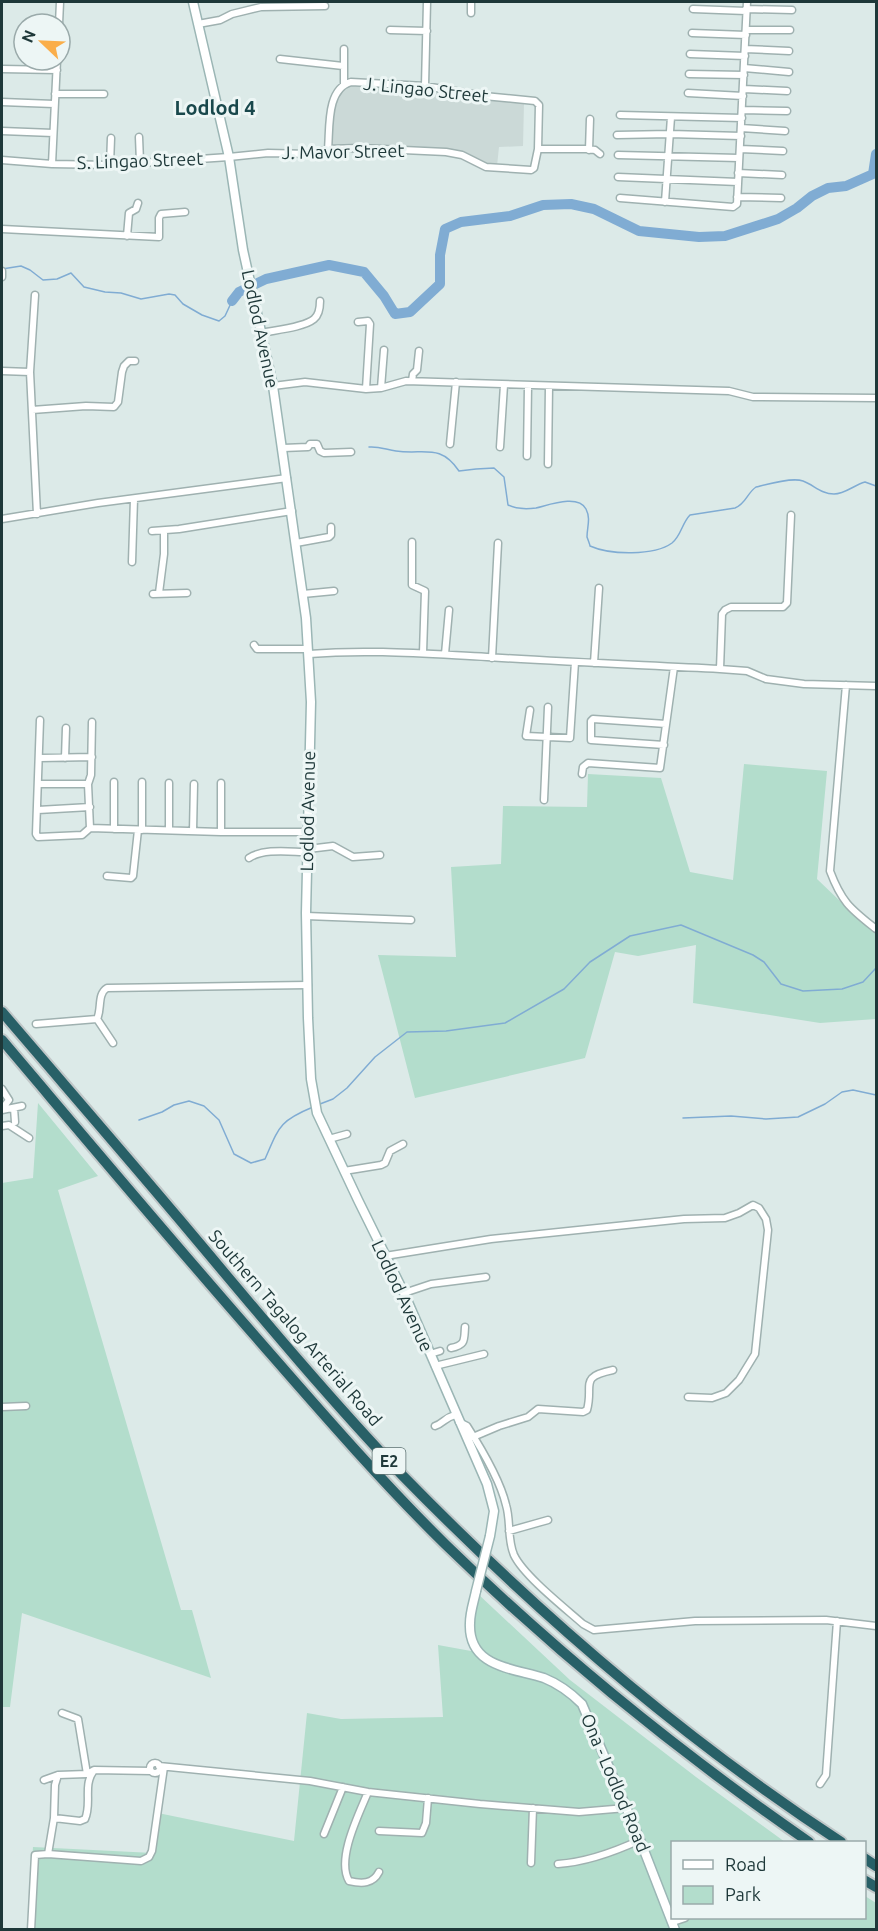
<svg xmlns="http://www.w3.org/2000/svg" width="878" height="1931" viewBox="0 0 878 1931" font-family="Ubuntu,sans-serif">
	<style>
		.built { fill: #cbd9d7 }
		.green { fill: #b3ddcc }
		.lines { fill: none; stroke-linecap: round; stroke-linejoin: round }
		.stream { stroke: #80acd3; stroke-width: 1.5 }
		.river { stroke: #80acd3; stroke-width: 10 }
		.minor-casing { stroke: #9fb1b0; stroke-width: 9 }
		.secondary-casing { stroke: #9bb6b5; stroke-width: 11 }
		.motorway-casing { stroke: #c0c7c8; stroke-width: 14 }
		.minor { stroke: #fff; stroke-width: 6 }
		.secondary { stroke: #fff; stroke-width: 8 }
		.motorway { stroke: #286067; stroke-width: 10 }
		.secondary-bridge-casing { stroke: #9bb6b5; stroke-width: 11; stroke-linecap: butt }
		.secondary-bridge { stroke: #fff; stroke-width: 8 }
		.labels { text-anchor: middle; stroke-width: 6; stroke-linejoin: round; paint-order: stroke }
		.shield { fill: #edf6f5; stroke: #5c7171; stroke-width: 1.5 }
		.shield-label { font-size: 16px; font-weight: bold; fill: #1e3839 }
		.street-label { font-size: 18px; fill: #1e3839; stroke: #edf6f5 }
		.neighbourhood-label { font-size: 20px; font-weight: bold; fill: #19484c; stroke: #edf6f5 }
	</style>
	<rect width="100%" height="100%" fill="#dceae8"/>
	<path class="built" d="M353,85L448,91L524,103L523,146L499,147L497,166L488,167L465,154L329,146L335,99L345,87Z"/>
	<path class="green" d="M744,764L827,771L817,879L863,923L876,931V1019L820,1023L693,1003L696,945L638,956L615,952L585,1058L415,1098L378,955L456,957L451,867L501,864L503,806L587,807L588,774L661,778L690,872L733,880Z
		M38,1103L98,1176L58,1190L181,1610H192L211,1678L22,1613L10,1707H2V1194H3L2,1183L33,1178Z
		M478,1594L570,1680L696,1777L785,1842H672V1918H864L865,1896L876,1903V1930H27L33,1847L153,1853L158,1813L294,1841L307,1713L341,1719L443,1717L438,1645L471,1651Z"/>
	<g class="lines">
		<path class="stream" d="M2,269L21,266L30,270L43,280L57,279L71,273L84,287L105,292L121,293L141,299L169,294L175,295L183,304L202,315L219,321L225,316L232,301
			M369,447C379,446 387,450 396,451C424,455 440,443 459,471L476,469L494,468L504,477L508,505C516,509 528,509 536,508C549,505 578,494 586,509C591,519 587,527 587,537C587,537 590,545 590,546C610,555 654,556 672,543C681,536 682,523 690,515L735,508C746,504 747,493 756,487C768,484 792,477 803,481C814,485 821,494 834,494C845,494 854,485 865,482L876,486
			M320,1104L333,1099L347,1088L375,1057L407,1032L446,1031L505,1023L564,989L590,962L630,936L681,925L753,955L764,962L781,984L803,991L842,989L863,982L876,968
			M683,1118L731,1116L766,1119L798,1117L825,1104L842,1092L853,1090L876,1095
			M139,1120L162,1112L174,1105L189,1101L204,1106L219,1120L234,1154L251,1163L265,1159C279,1127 279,1121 313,1107"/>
		<path class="river" d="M232,301L239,292L266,279L329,265L364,272L384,296L395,314L410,312L440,284V255L445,229L461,222L510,216L543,205L571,204L594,209L639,231L699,237L725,236L778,219L797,208L812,196L828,188L846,186L873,174L876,154"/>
		<g class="minor-casing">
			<path id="minor" d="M693,9L746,11
				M746,9L792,10
				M471,13V2
				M59,24L60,2
				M198,24L220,20L232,14L261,7L325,6
				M390,30L427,31
				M746,30H790
				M692,33L746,35
				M745,49L789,51
				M690,54L745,56
				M280,59L343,66
				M744,68L789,72
				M2,69L57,70
				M689,74L744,75
				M344,84V49
				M425,86L427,2
				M744,89L787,91
				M688,93L743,96
				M55,94H104
				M2,102L54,104
				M743,110L787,111
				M620,115L742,118
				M741,128L785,131
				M2,131L53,133
				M617,135L670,134L741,136
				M139,137L140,162
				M538,149H588L595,150L600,154
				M740,149L783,151
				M589,150L590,119
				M618,155L739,158
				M2,160L52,164L110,165L229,157L268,153L309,154L328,149L360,148L446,152L462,155L486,167L531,170L534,168L538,149L539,105L535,101L484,96L425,86L351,82C326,89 330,128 328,149
				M52,164L57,60
				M110,165L111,138
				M738,173L782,175
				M618,177L738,182
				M737,197L781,198
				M620,198L733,207L737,204L747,2
				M665,202L671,117
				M2,229L159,237V218L161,214L185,212
				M127,236L129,213L136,209L138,203
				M2,271V277
				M358,322L368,321L370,324L366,389
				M261,333C274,330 303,328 314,319C319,315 320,308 320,301
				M2,371L30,372L37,514
				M30,372L35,295
				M412,381L413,374L417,370L419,351
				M273,386L305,382L366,389L381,388L406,381L729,391L753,397L876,398
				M381,388L384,350
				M32,410L86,406L114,407L118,402L122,372L124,366L129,361H135
				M450,444L456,382
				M500,447L504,385
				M283,448L308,447L310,444H317L320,451L324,453L351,452
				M527,456L528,386
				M548,464L549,386
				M2,519L98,503L287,478
				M152,531L179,529L292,511
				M412,542V585L425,591L423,653
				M296,543L329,537L331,535V527
				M132,562L134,499
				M159,593L164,554V531
				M153,594L187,593
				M303,594L334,591
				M254,645L257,649H308
				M309,654C369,649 427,654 487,657C564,662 642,665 720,669L747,671L766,679L804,684L876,686
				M445,654L449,610
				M492,658L498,543
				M594,663L599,588
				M720,669L722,614L725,610L731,607H783L787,603L791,515
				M846,685L830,871C842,903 851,909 876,929
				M530,710L526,736L570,738L575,662
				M40,720L36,834L38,837L82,835L90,828L88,784L91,775L92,722
				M664,745L591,740V721L593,719L666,724
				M40,758L92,757
				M65,758L66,728
				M582,774L583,767L588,763L660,768L674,667
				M114,782V829
				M221,783V832
				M39,784H88
				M544,800L548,707
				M38,810L90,807
				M90,828L221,832H308
				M142,830V782
				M169,830V783
				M193,831L194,784
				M308,849L333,846L353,857L380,855
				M249,858C264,848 290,852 308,852
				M107,876L131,878L133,876L138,830
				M306,916L411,920
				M97,1019L113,1043
				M36,1024L97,1019C102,1009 97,994 107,988L308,985
				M2,1089L9,1100L2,1109
				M14,1108L15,1122
				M2,1110L22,1106
				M2,1126L9,1125L29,1138
				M329,1139L347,1134
				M344,1171L381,1165L385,1163L390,1151L403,1144
				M385,1256L491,1239L684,1219L725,1218L739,1213L753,1205L759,1208L766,1219L768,1230L755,1354L739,1380L726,1393L712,1398L688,1397
				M404,1293L431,1284L486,1277
				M451,1348C466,1345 464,1340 465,1327
				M430,1354L440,1351
				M435,1366L484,1354
				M2,1407L26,1406
				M459,1422L467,1426C481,1448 500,1479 506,1505C511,1521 507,1539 514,1555C524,1576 565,1608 583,1624L594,1630L695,1621L826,1620L876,1626
				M435,1426C444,1423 444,1418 455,1415
				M473,1437L499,1426L528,1417L538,1409L583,1412L587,1410C594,1385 578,1377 613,1370
				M509,1531L548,1520
				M62,1713L78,1719L87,1774
				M150 1768a5 5 0 1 1 10 0a5 5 0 1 1-10 0Z
				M159,1766L310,1781L368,1792L480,1804L579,1812L626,1808
				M44,1780L58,1775L87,1774L94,1770L151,1771
				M820,1784L826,1775L837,1621
				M368,1792C359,1814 336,1859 349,1881C362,1884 373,1884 379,1872
				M54,1818L80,1821L85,1819C92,1804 83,1786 93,1772
				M379,1831L422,1833L426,1823L428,1798
				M324,1834L343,1787
				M48,1854L141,1861L149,1857L152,1851L164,1767
				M531,1863L533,1808
				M558,1864C587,1862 614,1852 640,1840
				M673,1922L685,1918
				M31,1930L35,1855L48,1854L54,1818L55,1785L58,1775"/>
		</g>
		<g class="secondary-casing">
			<path id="secondary" d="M193,2L229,157L243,250L273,386L306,618L311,702L306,913L308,1018L311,1079L317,1113L358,1200L404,1293L487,1484L494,1511L490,1536
				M476,1591C474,1601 470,1612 470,1623C468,1668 514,1668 544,1678C559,1684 571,1693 582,1704L640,1840L675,1930"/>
		</g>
		<g class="motorway-casing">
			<path id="motorway" d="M2,1012C61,1081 121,1150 180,1220C253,1307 325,1394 403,1476C536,1612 682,1738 841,1842
				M2,1040C86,1139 170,1239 255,1336C317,1407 378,1478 445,1544C558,1654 680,1753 809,1842
				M864,1858L876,1866
				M864,1880L876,1887"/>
		</g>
		<use href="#minor" class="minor"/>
		<use href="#secondary" class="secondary"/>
		<use href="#motorway" class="motorway"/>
		<g class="secondary-bridge-casing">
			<path id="secondary-bridge" d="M476,1591L490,1536"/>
		</g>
		<use href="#secondary-bridge" class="secondary-bridge"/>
	</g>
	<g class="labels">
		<rect class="shield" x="372.5" y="1448" width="33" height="26" rx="4.5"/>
		<g class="shield-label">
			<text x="389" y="1467">E2</text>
		</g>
		<g class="street-label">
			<text transform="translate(426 90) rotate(6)" y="6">J. Lingao Street</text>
			<text transform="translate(343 152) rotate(-1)" y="6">J. Mavor Street</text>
			<text transform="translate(140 161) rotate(-2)" y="6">S. Lingao Street</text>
			<text transform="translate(260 329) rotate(78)" y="6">Lodlod Avenue</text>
			<text transform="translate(308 811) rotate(-89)" y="6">Lodlod Avenue</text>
			<text transform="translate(402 1296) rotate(65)" y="6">Lodlod Avenue</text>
			<text transform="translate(295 1328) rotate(49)" y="6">Southern Tagalog Arterial Road</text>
			<text transform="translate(615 1783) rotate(67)" y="6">Ona - Lodlod Road</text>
		</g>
		<g class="neighbourhood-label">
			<text x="215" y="115">Lodlod 4</text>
		</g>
	</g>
	<rect width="878" height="1931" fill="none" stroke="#1e3839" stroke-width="6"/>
	<rect x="671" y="1841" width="195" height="78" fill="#edf6f5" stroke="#9aaaaa" stroke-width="1.5"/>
	<rect x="683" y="1860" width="30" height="9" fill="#ffffff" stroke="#9aaaaa" stroke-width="1.5"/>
	<text x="725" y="1871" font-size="18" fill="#1e3839">Road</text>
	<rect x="683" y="1886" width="30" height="18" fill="#b3ddcc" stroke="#9aaaaa" stroke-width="1.5"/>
	<text x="725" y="1901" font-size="18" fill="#1e3839">Park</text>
	<g transform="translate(42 42) rotate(293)"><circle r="28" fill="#edf6f5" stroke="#9aaaaa" stroke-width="1.5"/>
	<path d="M0-4.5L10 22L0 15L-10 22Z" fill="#faae4a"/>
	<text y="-9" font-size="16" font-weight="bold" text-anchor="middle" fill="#1e3839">N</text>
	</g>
</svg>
